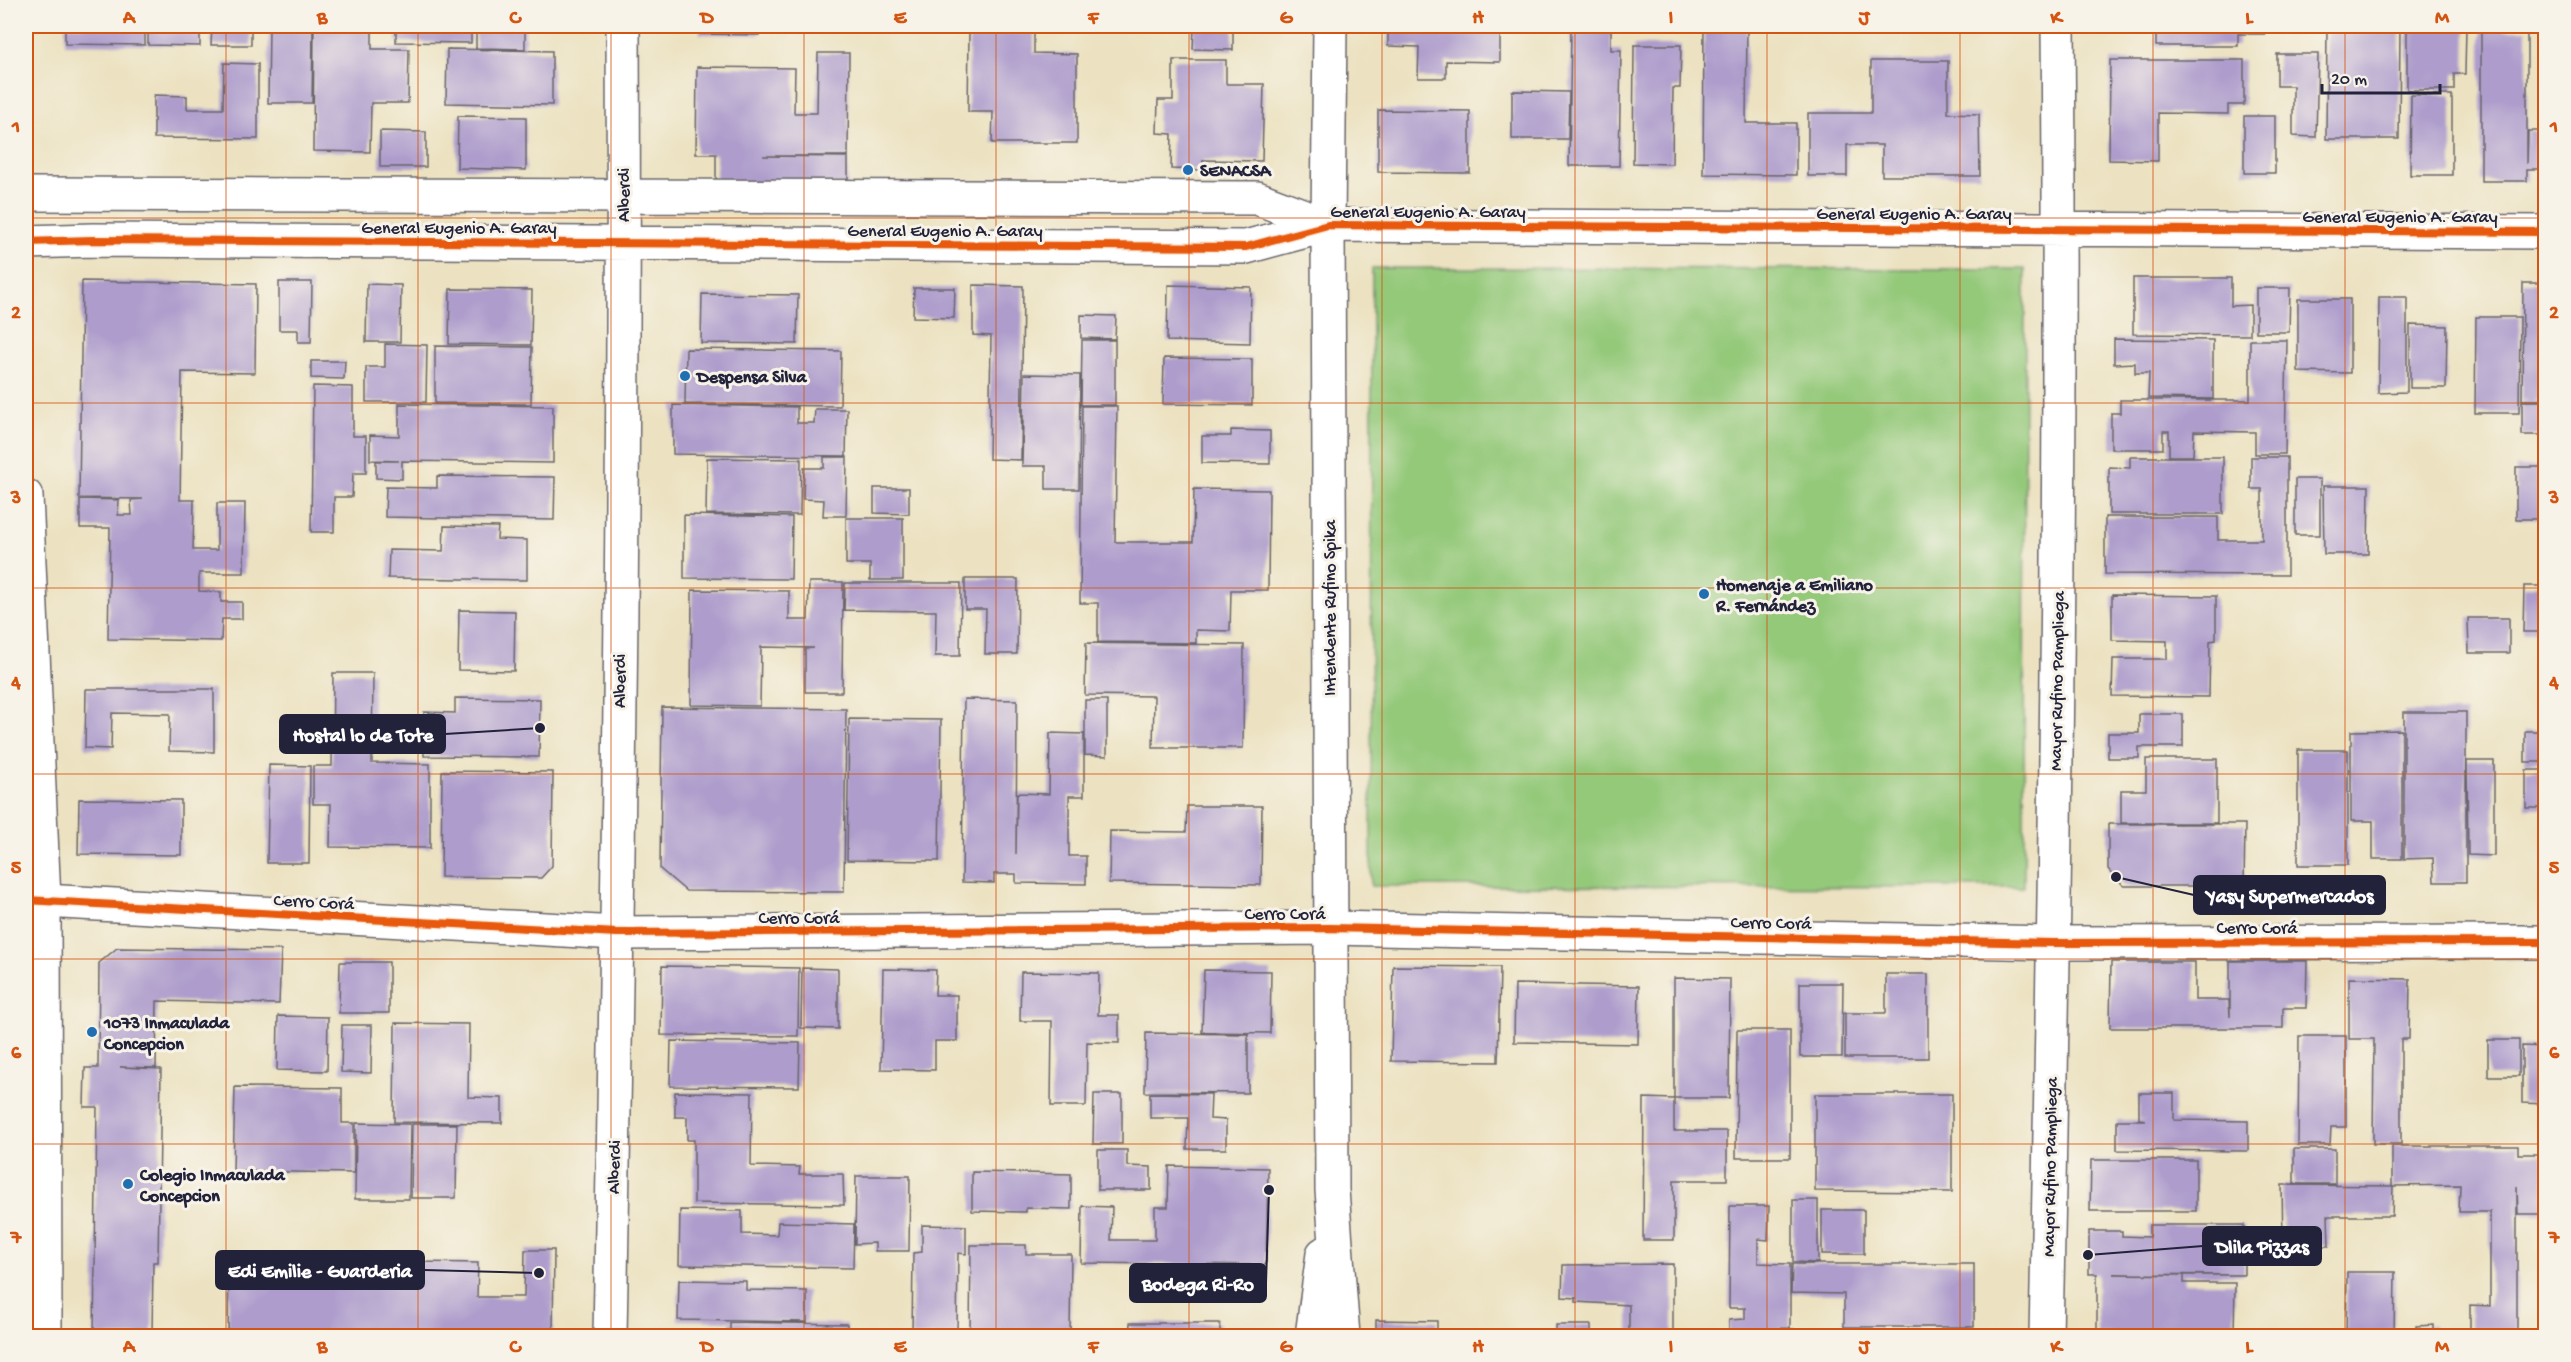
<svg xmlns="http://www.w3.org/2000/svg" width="2571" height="1362" viewBox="0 0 2571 1362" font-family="'Gochi Hand',sans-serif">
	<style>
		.green { fill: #94c97a; stroke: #5b765a; stroke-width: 1.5 }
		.building { fill: #ad9ccc }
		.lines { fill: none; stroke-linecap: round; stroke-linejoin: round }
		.street-casing { stroke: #69656a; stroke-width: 36 }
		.secondary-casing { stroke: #69656a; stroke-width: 36 }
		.street { stroke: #fff; stroke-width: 33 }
		.secondary { stroke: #fff; stroke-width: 33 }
		.cycleway-casing { stroke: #f7f3e8; stroke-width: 11 }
		.cycleway { stroke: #e8590c; stroke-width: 8 }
		.grid { fill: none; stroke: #d45411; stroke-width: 1.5; stroke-opacity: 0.55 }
		.poi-dot { fill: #1f6fb2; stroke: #f7f3e8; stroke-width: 2 }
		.labels { text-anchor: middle; stroke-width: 6; stroke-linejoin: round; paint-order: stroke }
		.poi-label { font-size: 18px; font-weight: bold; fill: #22223b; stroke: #f7f3e8; text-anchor: start }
		.street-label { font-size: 18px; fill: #22223b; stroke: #f7f3e8 }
		.leader { fill: none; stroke: #22223b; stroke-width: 2 }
		.callout-dot { fill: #22223b; stroke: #f7f3e8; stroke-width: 2 }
		.callout { fill: #22223b; stroke: #22223b; stroke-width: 2 }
		.callout-label { font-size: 20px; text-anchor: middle; font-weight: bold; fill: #fff }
		.neatline { fill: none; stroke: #d45411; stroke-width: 2 }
		.grid-label { font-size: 20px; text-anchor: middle; font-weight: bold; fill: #d45411 }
	</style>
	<rect width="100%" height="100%" fill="#f7f3e8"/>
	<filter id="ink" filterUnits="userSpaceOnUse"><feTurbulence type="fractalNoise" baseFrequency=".0167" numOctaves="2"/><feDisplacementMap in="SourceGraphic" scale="12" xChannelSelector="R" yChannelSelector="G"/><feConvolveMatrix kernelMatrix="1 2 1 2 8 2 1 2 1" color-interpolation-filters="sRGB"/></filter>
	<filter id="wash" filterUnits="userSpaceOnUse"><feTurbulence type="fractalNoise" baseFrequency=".008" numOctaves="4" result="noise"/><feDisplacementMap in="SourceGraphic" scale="24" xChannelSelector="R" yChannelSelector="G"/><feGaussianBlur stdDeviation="1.35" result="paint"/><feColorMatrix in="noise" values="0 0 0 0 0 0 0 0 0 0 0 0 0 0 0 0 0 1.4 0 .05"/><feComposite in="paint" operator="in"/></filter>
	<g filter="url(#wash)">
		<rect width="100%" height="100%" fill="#ece2c1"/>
		<path class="green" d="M1372,268L2025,269L2024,887L1371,886Z"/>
		<g id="blocks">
			<path class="building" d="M65,26H145V45L65,44Z
				M148,26H200V46L148,45Z
				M212,26H251V45H211Z
				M269,26H313L312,103H268Z
				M314,26H372V49H409L408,103H371L370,152L313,151Z
				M396,26H471V43L396,42Z
				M476,26H525V49L476,48Z
				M700,26H759V35L700,34Z
				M1194,26H1233V50L1193,49Z
				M1388,26H1500V62L1446,61V78H1418L1419,47L1388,46Z
				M1571,26H1611V50H1621L1619,166H1569Z
				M1704,26H1747L1746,123H1796V175L1703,174Z
				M2156,26H2265V34H2238V46H2156Z
				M2327,26H2400L2399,139H2326Z
				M2407,26H2466L2465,74H2454V90H2407Z
				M2481,30H2527V164L2528,131H2546V169H2527V181H2481Z
				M969,33H1034V53L1077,54V143H992L993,112H968Z
				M1634,45H1681L1680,88H1673L1672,164L1633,163Z
				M447,49L552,51V105L446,103Z
				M818,53H849L848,156H763L848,157V185L716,183V154H696L697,67L795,68L794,113H817Z
				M2277,54H2318L2316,137L2293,136V86H2277Z
				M1173,60H1226V84H1264L1262,161L1203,160L1202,170L1171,169L1172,134L1157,133L1158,100H1173Z
				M2110,60H2244V105H2228V114L2158,113V161L2109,160Z
				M1871,61H1948V113L1979,114L1980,176H1882V145H1847V176H1808V113H1871Z
				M224,63L258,64V139L154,138V95L187,96V109H223Z
				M1512,91L1569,92L1568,139H1512Z
				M2411,95H2452V175H2410Z
				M1378,110L1470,111V173L1378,172Z
				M458,116L526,117V170L457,168Z
				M2244,116H2275V173H2244Z
				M380,131L426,132V167H380Z
				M2133,278H2231V306L2250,305V335L2133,334Z
				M82,281L256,284L255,373L182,372L180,500H194L193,550H217V503H245L244,573H199V591L221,592V602H242V619H222L221,641L108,639L110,528H80V499L119,500L118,515H132L131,500L143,499L79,498Z
				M279,282H312L311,342H298V330H279Z
				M2523,283H2546V400H2522Z
				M367,284L401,285L400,342H366Z
				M973,285L1023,286L1021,460L989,459L991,336L973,335Z
				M1168,285L1251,287L1250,343L1167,341Z
				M914,288H955L954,318L913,317Z
				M2256,288H2290L2289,332H2256Z
				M450,289L532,290L531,345L449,344Z
				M702,294L798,295L797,344L701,343Z
				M2379,297H2407V392L2378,393Z
				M2298,299H2350V373L2298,372Z
				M1081,315L1116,316L1115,339L1081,338Z
				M2476,317H2520L2519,413H2475Z
				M2410,325L2447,326L2446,388H2410Z
				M2114,339L2213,340V399L2148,398L2149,373H2135V363L2114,364Z
				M1082,340H1115V405H1081Z
				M2250,340H2287L2285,454H2255V432L2194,431L2193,456H2169V431H2163V449H2111V413H2120V400H2250Z
				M385,344L427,345L426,402H366V367H385Z
				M435,346L532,347L531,404L435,403Z
				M686,349L841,351L840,406L685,404Z
				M1164,358L1252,359V405L1163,404Z
				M311,361H345L344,379L311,378Z
				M1024,374L1080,375L1079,489H1046V466H1022Z
				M313,386L353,387V436H366V473H353L352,497H334V532H311Z
				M2522,401H2546V435H2522Z
				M399,404L553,406V463L402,461V479L376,478V461H399L370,460V435L399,436Z
				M673,405L797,407V423H814L815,409H847L846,456L673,454Z
				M1082,406H1117L1115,542H1193L1194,489L1269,490L1268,590H1231L1230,631L1196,630V643L1098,642V603H1080Z
				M1231,430L1270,431V464L1202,463V436H1231Z
				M824,457H847L846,516H823L824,500L803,499L804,468H824Z
				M2130,457H2223V514H2109V467L2130,468Z
				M2251,457H2287V575L2105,574V517H2218V540H2262V489H2251Z
				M707,458L801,459L800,515L706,514Z
				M2516,467H2546V519H2516Z
				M437,476L555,477L554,520L385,517L386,487L437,488Z
				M2295,479H2320V535H2295Z
				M2323,486H2369L2368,554H2324Z
				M874,488H909V514L874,513Z
				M684,515L792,517L791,579L684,578Z
				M846,518H903V580H870V564H846Z
				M444,526L498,527L497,539L527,540V580L388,578L389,550L443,551Z
				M2542,535H2546V632H2523L2524,586H2543Z
				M965,579H1018L1017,654H985L986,609H965Z
				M809,582H843L842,692H805V649L814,648L761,647L760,706L691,705L692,590L789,591V620H808Z
				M845,583H961L960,656H935L936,611L844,610Z
				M2112,595L2216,596V640L2210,641L2209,697L2112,696L2113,659H2167V641L2112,640Z
				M459,610L515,611L514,671L458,670Z
				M2468,618H2509V653H2469Z
				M1086,643L1244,645L1243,748H1153L1154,696L1085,695Z
				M333,673H373L372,763L430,764V848L330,847L331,804H313V766H332Z
				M86,689H214V752L169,751L170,714L112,713L111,749L85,748Z
				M455,698L540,699L539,757L424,756V712L455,713Z
				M964,699L1017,700L1016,854L1017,793L1049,794L1050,733L1084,734V796H1069V856H1086V884L1016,883V874H994V883L962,882Z
				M1085,700H1107V756L1085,755Z
				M662,707L846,709L844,892L686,891L660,869Z
				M2404,712H2466V882H2434L2433,858L2404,859Z
				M2139,714H2183V747H2139V758H2108V733H2139Z
				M849,719L941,720L939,861L847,860Z
				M2402,730V859H2373V821H2351V731Z
				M2525,731H2546V762H2525Z
				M2298,750H2348V865H2298Z
				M2146,759H2217V823H2121V790H2146Z
				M2467,761H2494V856L2468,855Z
				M269,765L310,766L309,863H267Z
				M2526,770H2546V808H2526Z
				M442,771L553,772L552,866L541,878L441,877Z
				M79,799L181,800V855L78,854Z
				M1187,806H1262L1261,885L1109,883L1110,831L1186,832Z
				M2108,824H2245L2244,886H2124L2108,869Z
				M117,948L281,950L279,1004L157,1001L156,1068L120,1067L161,1069L158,1262H153L152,1336H94L97,1107H84L85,1068H98L99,963Z
				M2230,961H2307L2306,1008H2283V1028H2110L2111,962H2195V1000H2229L2230,1017Z
				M340,962H389V1013H339Z
				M662,966L799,968L798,1036L661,1035Z
				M1393,966L1500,967L1498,1062L1391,1061Z
				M802,968L838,969V1029L801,1028Z
				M883,969L936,970L935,995H957V1041H935V1070L881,1069Z
				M1204,970L1271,971L1270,1033L1202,1032Z
				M1021,972L1099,973L1098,1015H1119V1043L1087,1042L1086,1106H1051L1052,1021H1020Z
				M1886,974H1928V1058H1845V1013H1886Z
				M1674,978L1730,979L1729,1098H1674Z
				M2349,978L2410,979L2409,1039H2401V1144H2373L2374,1039H2349Z
				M1800,983H1843L1842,1057H1800Z
				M1515,984L1639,986L1638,1044L1514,1042Z
				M278,1016L328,1017L327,1071L277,1070Z
				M395,1023L469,1024L468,1097L502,1098V1123L394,1122Z
				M342,1025H372L371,1073L341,1072Z
				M1737,1030H1790V1158H1736Z
				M1146,1033L1248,1034V1093L1145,1092Z
				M2299,1036H2346V1127H2331L2330,1145H2298Z
				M2488,1040H2519V1076H2488Z
				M671,1041L800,1043L799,1087L670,1086Z
				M2522,1046L2546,1047V1104L2522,1103Z
				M235,1087L342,1088V1123H354V1173L233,1171Z
				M675,1092L752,1093L751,1166L800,1167L799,1174H843L844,1205L694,1203V1140H687V1117H675Z
				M1150,1093L1211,1094L1210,1119L1226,1120V1149H1187L1188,1118H1150Z
				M2139,1093H2174V1120L2248,1121V1151L2117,1150V1120H2146L2139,1119Z
				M1094,1094H1122V1144H1093Z
				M1815,1094H1952V1192L1815,1191Z
				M1644,1098L1674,1099V1131H1727V1180H1674V1240H1643Z
				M356,1123L410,1124L409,1199H355Z
				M412,1124H457L456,1198H411Z
				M2392,1146H2518V1154H2543L2546,1214H2518L2517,1186V1336H2470V1305L2490,1306V1212H2459L2460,1185L2392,1186Z
				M2294,1149H2335V1184H2294Z
				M1098,1150H1127V1166L1151,1167V1190H1098Z
				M2091,1160H2196V1211H2090Z
				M1169,1166L1268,1168L1266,1265L1081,1263L1082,1206L1112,1207L1111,1240H1155V1207H1168Z
				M972,1172L1071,1174V1209L1026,1208V1212L972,1211Z
				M856,1176H910L909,1251H875V1243L855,1244Z
				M2282,1185L2393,1186L2392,1216H2328L2329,1246H2283Z
				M1793,1200H1818V1263L1793,1262Z
				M1730,1206H1769L1768,1240L1758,1239V1263L1790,1264V1328L1767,1329H1794V1336H1729V1320L1745,1319V1308H1729Z
				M680,1210L742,1211V1234L777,1235L778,1222L854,1224L853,1268L679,1265Z
				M1822,1210H1864V1254H1822Z
				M2542,1219H2546V1238H2543Z
				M922,1225L966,1226V1254L958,1253L957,1333L970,1334L971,1245H1026V1254H1071L1070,1336H912L913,1253L922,1252Z
				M2149,1225H2244V1275L2114,1274L2184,1275V1283H2235L2234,1335L2097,1334V1274H2089V1231H2122V1236L2149,1237Z
				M525,1250H554L553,1336H228L229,1259L478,1263L477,1297H524Z
				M1673,1264V1336H1629V1305L1576,1302V1298L1562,1297L1563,1265Z
				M1792,1264H1974V1327H1844V1294L1791,1293Z
				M2347,1272H2395L2394,1336H2346Z
				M679,1280L746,1281V1290L807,1291V1322L678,1320Z
				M1376,1320L1437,1321V1336H1376Z
				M730,1322L847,1324V1336H730Z
				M1130,1323H1220V1336H1129Z
				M1556,1325H1591V1336H1556Z
				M2434,1325V1336H2416V1326Z
				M1819,1331H1885V1336H1819Z"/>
		</g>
	</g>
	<g filter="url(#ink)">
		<use href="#blocks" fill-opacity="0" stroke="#69656a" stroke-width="1.5"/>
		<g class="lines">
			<g class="street-casing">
				<path id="street" d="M1330,26L1328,225L1332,1190L1343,1336
					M26,194L1257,198L1328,225
					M26,242L93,240L1246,247L1328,225L2546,232
					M26,496L44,900L45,1336
					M610,1336C618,900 625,462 623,26
					M1312,1336L1323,1254
					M2046,1336C2055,900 2062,462 2058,26"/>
			</g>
			<g class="secondary-casing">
				<path id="secondary" d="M26,900L617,933L1330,928L2054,943L2546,942"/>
			</g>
			<use href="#street" class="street"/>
			<use href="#secondary" class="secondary"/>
			<g class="cycleway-casing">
				<path id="cycleway" d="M26,242L93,240L1246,247L1328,225L2546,232
					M26,900L617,933L1330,928L2054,943L2546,942"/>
			</g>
			<use href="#cycleway" class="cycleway"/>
		</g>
	</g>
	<path class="grid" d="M226,26V1336M418,26V1336M611,26V1336M804,26V1336M996,26V1336M1189,26V1336M1382,26V1336M1575,26V1336M1767,26V1336M1960,26V1336M2153,26V1336M2345,26V1336M26,218H2546M26,403H2546M26,588H2546M26,774H2546M26,959H2546M26,1144H2546"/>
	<g class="poi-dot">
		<circle cx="1188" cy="170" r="6"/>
		<circle cx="685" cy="376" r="6"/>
		<circle cx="1704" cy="594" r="6"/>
		<circle cx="92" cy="1032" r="6"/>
		<circle cx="128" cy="1184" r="6"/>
	</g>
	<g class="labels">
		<g class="poi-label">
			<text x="1200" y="176">SENACSA</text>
			<text x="697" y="382">Despensa Silva</text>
			<text x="1716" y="590">Homenaje a Emiliano<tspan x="1716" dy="21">R. Fernández</tspan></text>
			<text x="104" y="1028">1073 Inmaculada<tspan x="104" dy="21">Concepcion</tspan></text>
			<text x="140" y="1180">Colegio Inmaculada<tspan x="140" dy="21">Concepcion</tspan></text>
		</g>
		<g class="street-label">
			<text transform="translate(623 195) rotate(-90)" y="6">Alberdi</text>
			<text x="1428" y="217">General Eugenio A. Garay</text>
			<text x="1914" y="219">General Eugenio A. Garay</text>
			<text x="2400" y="222">General Eugenio A. Garay</text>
			<text x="459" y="233">General Eugenio A. Garay</text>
			<text x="945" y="236">General Eugenio A. Garay</text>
			<text transform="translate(1329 608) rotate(-90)" y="6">Intendente Rufino Spika</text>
			<text transform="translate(619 681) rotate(-90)" y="6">Alberdi</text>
			<text transform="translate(2056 681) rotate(-89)" y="6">Mayor Rufino Pampliega</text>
			<text transform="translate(314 901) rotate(3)" y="6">Cerro Corá</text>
			<text x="1285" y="919">Cerro Corá</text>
			<text x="799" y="923">Cerro Corá</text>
			<text transform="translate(1771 922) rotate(1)" y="6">Cerro Corá</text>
			<text x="2257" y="933">Cerro Corá</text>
			<text transform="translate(613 1167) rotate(-89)" y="6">Alberdi</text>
			<text transform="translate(2049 1167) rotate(-89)" y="6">Mayor Rufino Pampliega</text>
		</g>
	</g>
	<path class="leader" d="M540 728L445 734M2116 877L2194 895M2088 1255L2203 1246M539 1273L424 1270M1269 1190L1266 1283"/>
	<g class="callout-dot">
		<circle cx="540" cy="728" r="6"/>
		<circle cx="2116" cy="877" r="6"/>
		<circle cx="2088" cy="1255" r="6"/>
		<circle cx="539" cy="1273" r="6"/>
		<circle cx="1269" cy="1190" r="6"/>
	</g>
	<g class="callout">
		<rect x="280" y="715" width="165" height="38" rx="6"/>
		<rect x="2194" y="876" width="191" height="38" rx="6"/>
		<rect x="2203" y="1227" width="118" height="38" rx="6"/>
		<rect x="216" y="1251" width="208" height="38" rx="6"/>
		<rect x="1130" y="1264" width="136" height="38" rx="6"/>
	</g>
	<g class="callout-label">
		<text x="363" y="741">Hostal lo de Tote</text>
		<text x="2290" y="902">Yasy Supermercados</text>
		<text x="2262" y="1253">Dlila Pizzas</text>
		<text x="320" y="1277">Edi Emilie - Guarderia</text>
		<text x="1198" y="1290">Bodega Ri-Ro</text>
	</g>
	<rect width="2571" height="1362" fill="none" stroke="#f7f3e8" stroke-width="66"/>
	<path d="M2322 84v9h118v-9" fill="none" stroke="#22223b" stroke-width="3"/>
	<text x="2331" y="84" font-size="18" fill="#22223b" stroke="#f7f3e8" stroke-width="4.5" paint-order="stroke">20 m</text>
	<rect x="33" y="33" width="2505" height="1296" class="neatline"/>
	<g class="grid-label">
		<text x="129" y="23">A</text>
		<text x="322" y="23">B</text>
		<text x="515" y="23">C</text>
		<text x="707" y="23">D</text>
		<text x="900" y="23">E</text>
		<text x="1093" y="23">F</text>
		<text x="1286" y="23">G</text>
		<text x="1478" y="23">H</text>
		<text x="1671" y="23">I</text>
		<text x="1864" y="23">J</text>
		<text x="2056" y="23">K</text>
		<text x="2249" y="23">L</text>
		<text x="2442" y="23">M</text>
		<text x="16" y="132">1</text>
		<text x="2554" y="132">1</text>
		<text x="16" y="318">2</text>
		<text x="2554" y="318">2</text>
		<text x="16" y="503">3</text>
		<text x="2554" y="503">3</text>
		<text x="16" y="688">4</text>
		<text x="2554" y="688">4</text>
		<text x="16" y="873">5</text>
		<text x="2554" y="873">5</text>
		<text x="16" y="1058">6</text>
		<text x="2554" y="1058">6</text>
		<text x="16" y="1243">7</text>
		<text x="2554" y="1243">7</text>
		<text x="129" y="1352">A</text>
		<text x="322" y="1352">B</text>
		<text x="515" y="1352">C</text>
		<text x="707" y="1352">D</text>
		<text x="900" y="1352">E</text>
		<text x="1093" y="1352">F</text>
		<text x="1286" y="1352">G</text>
		<text x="1478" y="1352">H</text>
		<text x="1671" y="1352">I</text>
		<text x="1864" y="1352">J</text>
		<text x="2056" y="1352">K</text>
		<text x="2249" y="1352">L</text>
		<text x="2442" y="1352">M</text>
	</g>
</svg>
